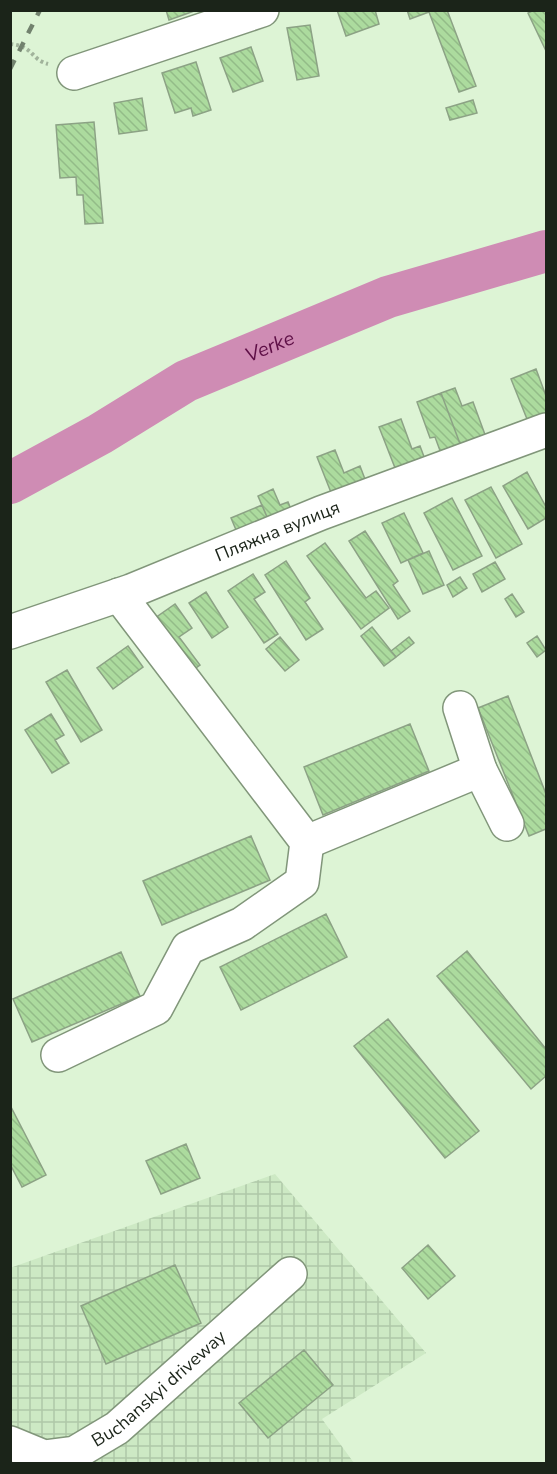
<svg xmlns="http://www.w3.org/2000/svg" width="557" height="1474" viewBox="0 0 557 1474" font-family="'Nunito Sans',sans-serif">
	<style>
		.industrial { fill: url(#industrial-grid) }
		.lines { fill: none; stroke-linecap: round; stroke-linejoin: round }
		.river { stroke: #cf8cb4; stroke-width: 42 }
		.building { fill: url(#building-back-hatch); stroke: #8ca285; stroke-width: 1.5 }
		.minor-casing { stroke: #81967a; stroke-width: 36 }
		.path { stroke: #a1b39b; stroke-width: 4; stroke-dasharray: 3 3; stroke-linecap: butt }
		.minor { stroke: #fff; stroke-width: 33 }
		.rail { stroke: #72826e; stroke-width: 4.5; stroke-dasharray: 10 10; stroke-linecap: butt }
		.labels { text-anchor: middle; stroke-width: 6; stroke-linejoin: round; paint-order: stroke }
		.street-label { font-size: 18px; fill: #1b2419; stroke: #fff }
		.water-label { font-size: 20px; font-style: italic; fill: #5e0f46; stroke: #fff }
	</style>
	<defs>
		<pattern id="industrial-grid" width="8" height="8" patternUnits="userSpaceOnUse" patternTransform="scale(1.5)"><rect width="8" height="8" fill="#cde9c4"/><path d="M0 4h8M4 0v8" fill="none" stroke="#afc8a8"/></pattern>
		<pattern id="building-back-hatch" width="6" height="6" patternUnits="userSpaceOnUse" patternTransform="scale(1.5)"><rect width="6" height="6" fill="#acdb9e"/><path d="M-1 5l2 2M0 0l6 6M5-1l2 2" fill="none" stroke="#93bc88"/></pattern>
	</defs>
	<rect width="100%" height="100%" fill="#ddf4d5"/>
	<path class="industrial" d="M275,1174L426,1353L322,1419L354,1463H11L10,1268Z"/>
	<g class="lines">
		<path class="river" id="s1" d="M10,483L100,434L186,381L388,297L546,251"/>
	</g>
	<path class="building" d="M166,10H197L169,20Z
		M337,10H375L379,24L346,36Z
		M407,10H447L476,86L459,92L429,12L410,19Z
		M534,10H546V51L528,13Z
		M310,25L319,76L297,80L287,28Z
		M251,47L263,81L233,92L220,58Z
		M196,62L211,110L193,116L191,108L175,113L162,73Z
		M142,98L147,130L119,134L114,103Z
		M473,100L477,113L450,120L446,108Z
		M94,122L103,223L85,224L83,195H77L76,177L60,178L56,125Z
		M536,369L546,396V417L529,424L511,379Z
		M455,388L462,406L473,402L487,440L462,449L441,393Z
		M441,393L462,449L442,456L435,437L430,438L417,402Z
		M401,419L412,449L420,446L426,462L397,473L379,427Z
		M335,450L344,473L360,466L368,487L334,500L317,457Z
		M527,472L546,507V518L528,529L503,486Z
		M491,487L522,544L496,558L465,500Z
		M273,489L280,505L288,502L293,514L270,524L258,496Z
		M452,498L482,556L453,570L424,513Z
		M262,505L270,524L239,537L231,518Z
		M404,513L423,553L401,563L382,523Z
		M365,531L398,581L393,585L410,611L398,619L349,541Z
		M325,543L366,598L376,591L389,608L361,629L307,556Z
		M429,551L444,585L423,594L408,560Z
		M286,561L310,598L305,602L323,629L306,640L265,575Z
		M495,562L505,579L482,592L473,574Z
		M253,574L265,592L254,599L278,634L264,643L228,591Z
		M460,577L467,588L453,597L447,585Z
		M206,592L228,627L212,638L189,603Z
		M512,594L524,612L516,617L505,599Z
		M175,604L192,628L179,637L200,665L186,675L148,623Z
		M372,627L396,657L384,666L361,636Z
		M537,636L546,650L537,657L527,643Z
		M280,637L299,660L285,671L266,649Z
		M409,637L414,643L396,657L391,651Z
		M128,646L143,667L113,689L97,668Z
		M67,670L102,730L81,742L46,682Z
		M508,696L546,794V829L529,836L478,708Z
		M51,714L64,735L55,740L69,763L52,773L25,730Z
		M410,724L429,771L323,815L304,767Z
		M251,836L270,880L162,925L143,881Z
		M326,914L347,957L241,1010L220,967Z
		M467,951L546,1049V1076L531,1089L437,976Z
		M121,952L140,996L32,1042L13,999Z
		M388,1019L479,1131L445,1158L354,1046Z
		M10,1105L46,1175L22,1187L10,1164Z
		M186,1144L200,1178L161,1194L146,1161Z
		M428,1245L455,1276L428,1299L402,1268Z
		M175,1265L201,1323L106,1364L81,1306Z
		M304,1350L333,1385L268,1438L239,1403Z"/>
	<g class="lines">
		<g class="minor-casing">
			<g id="minor">
				<path d="M74,73L262,10"/>
				<path id="s2" d="M10,632L131,591L321,513L546,430"/>
				<path d="M460,708L480,770"/>
				<path d="M307,842L480,770L507,824"/>
				<path d="M58,1055L156,1008L188,948L242,924L302,882L307,842L119,595"/>
				<path id="s3" d="M10,1443L44,1457L75,1453L117,1428L290,1274"/>
			</g>
		</g>
		<path class="path" d="M10,44C34,46 30,59 48,64"/>
		<use href="#minor" class="minor"/>
		<path class="rail" d="M10,69L40,10"/>
	</g>
	<g class="labels">
		<g class="street-label">
			<text dy="6" stroke="none"><textPath href="#s2" startOffset="286">Пляжна вулиця</textPath></text>
			<text dy="6" stroke="none"><textPath href="#s3" startOffset="174">Buchanskyi driveway</textPath></text>
		</g>
		<g class="water-label">
			<text dy="7" stroke="none"><textPath href="#s1" startOffset="294">Verke</textPath></text>
		</g>
	</g>
	<rect width="557" height="1474" fill="none" stroke="#1b2419" stroke-width="24"/>
</svg>
